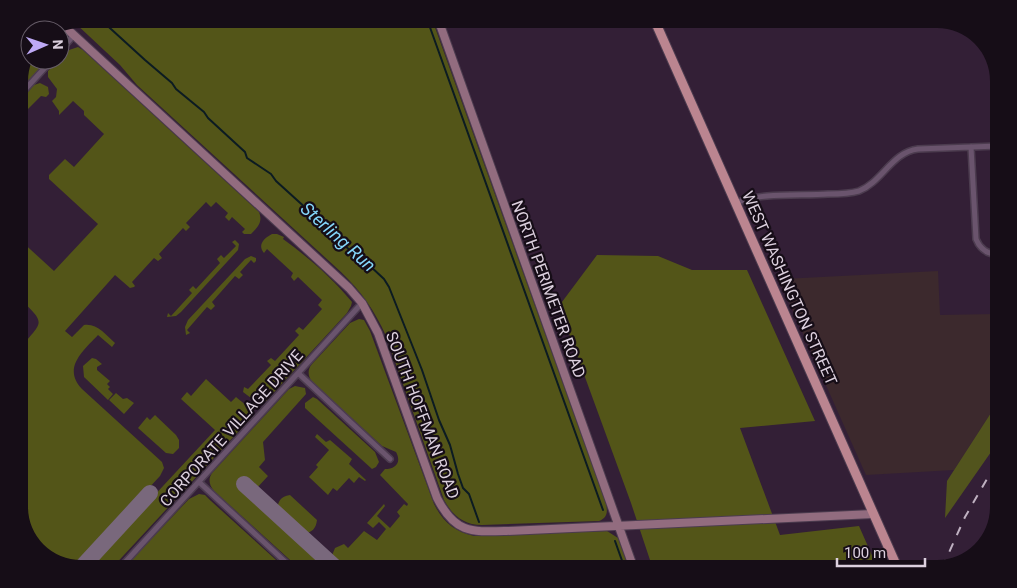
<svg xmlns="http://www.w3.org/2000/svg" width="1017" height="588" viewBox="0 0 1017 588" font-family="Roboto,sans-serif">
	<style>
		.industrial { fill: #3c292d }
		.green { fill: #535518 }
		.forest { fill: #52541d }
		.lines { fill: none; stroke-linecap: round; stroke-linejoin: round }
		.stream { stroke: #0c1b22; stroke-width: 2 }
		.taxiway { stroke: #79687c; stroke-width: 16 }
		.street-casing { stroke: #4c3c4f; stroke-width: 8 }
		.secondary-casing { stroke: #4c3c4f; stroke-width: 10 }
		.primary-casing { stroke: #4c3c4f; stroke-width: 11 }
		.street { stroke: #6a546d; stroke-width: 5 }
		.secondary { stroke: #926c7f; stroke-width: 8 }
		.primary { stroke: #bb8590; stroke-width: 9 }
		.rail { stroke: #bfb1c1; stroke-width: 2; stroke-dasharray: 9 9; stroke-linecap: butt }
		.labels { text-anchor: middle; stroke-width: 4.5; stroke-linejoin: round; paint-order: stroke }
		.street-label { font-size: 16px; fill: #dcd0de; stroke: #160d17 }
		.water-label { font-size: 18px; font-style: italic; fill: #84d6fa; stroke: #160d17 }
	</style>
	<rect width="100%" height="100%" fill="#331f36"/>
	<path class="industrial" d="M938,271L940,315L996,314L998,402L954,470L866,475L780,282L783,279Z"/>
	<path class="green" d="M81,19H432L606,504C608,512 607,518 599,521L482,525C464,525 453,516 444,500L386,336C375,311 361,291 341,272L137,85L120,65L74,22Z
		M78,47L83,50L259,212C263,222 258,227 251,234H244L242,232L245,229L232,217L229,221L225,217L228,213L216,202L211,207L206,202L186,223L190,227L186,231L183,228L159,254L162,258L158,261L154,258L132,282L135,286L134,287L130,288L115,275L65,331L72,337L84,325C97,323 106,335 115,343L112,347L98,335C83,351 62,368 82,389L162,462L164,468L160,476L75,568L50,561L27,538L19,511V379C24,369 19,360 19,350C41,321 49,326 19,298V239L54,271L98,224L49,179V175L65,159L74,167L104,134L84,115V111L73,101L59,115V111L52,101L56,97L57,89L48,77V71L69,50Z
		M30,52V60H48L19,92V77Z
		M40,83L48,87L49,94L46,97L41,96L20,117L23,122L19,125V102L34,85Z
		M272,234H277L284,237L283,239C308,257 332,278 352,302L351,306L347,313L266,401L259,404L243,392L244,387L248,389L271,365L267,361L271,358L275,361L299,335L295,331L299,327L303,330L322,309L318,305L322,300L298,277L294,281L291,277L293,273L267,249L264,253C257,245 264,238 272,234Z
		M235,240L239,244L238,250L181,312L176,316L167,317L168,313L171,316L192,293L189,290L193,286L196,289L220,263L217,259L221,255L224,258L236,246L232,242Z
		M597,255L658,256L692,270H747L815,421L740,428L780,535L859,526L878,569H653L631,503L559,306Z
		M251,256L256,258V261L254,263L251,260L240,272L243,275L239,279L235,276L212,302L215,306L211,310L207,307L187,330L190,333L186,335L185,327L188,320L245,259Z
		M359,319L364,320L370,331L434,504C443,522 455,532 474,536L607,531L618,538L629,569H343L331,558L335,548L344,544L348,548L364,531L377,540L386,529L379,522L373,528L367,523L384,504L385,506L377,516L390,528L400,516L397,512L404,504L407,506L408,504L380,475L385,469C395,469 402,463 396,452L382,446L312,382C308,376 307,370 312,364L350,323Z
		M92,358L96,359L102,364L97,367V370L110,381L107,384L110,387L108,389L113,394L108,400L84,377L83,366Z
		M206,379L231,402L236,397C243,403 253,409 250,419L111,569H86L215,430L181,399L187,392L191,396Z
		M295,386L305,388L306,394L263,442L265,460L259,467L268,476L256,489L246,480L239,487L330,569H300L214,491C209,485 208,479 212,473L289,389Z
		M116,393L123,399L127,398L134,403L124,414L109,400Z
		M313,397L317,399L375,452L379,462L376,467L372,469L305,408V403Z
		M155,415L176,435L179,440V448L173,454L166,453L138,428L147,417L150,420Z
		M317,434L326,442L330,440L352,459L349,464L366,480L365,481L359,477L354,483L349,478L337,491L333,488L328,495L309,477L318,467L316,465L329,450L315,437Z
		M199,494L205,495L211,501L286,569H123L189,499Z
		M290,495L317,520C316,529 312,532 304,534L277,509C279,500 280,497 290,495Z"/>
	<path class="forest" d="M758,19H844L856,23L759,25Z
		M998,402V442L945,518L947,481Z"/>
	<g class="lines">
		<path class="stream" d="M100,19L145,60L172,83L176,89L204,112L208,118L245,152L247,158L271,174L276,181L330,230L361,262L369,265L384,279L389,287L422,370L439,420L450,445L458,474L463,488L469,494L479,522
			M427,19L603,510
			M615,541L625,569"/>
		<path class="taxiway" d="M244,484L337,569
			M80,569L150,493"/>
		<g class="street-casing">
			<path id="street" d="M60,51L74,35
				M19,96L52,60
				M971,147L976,239C980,249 987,254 998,255
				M736,203C761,192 800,196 828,194C838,194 849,194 859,191C882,182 892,152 918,149L998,146
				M298,373L390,459
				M199,482L293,569
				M119,569L362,303"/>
		</g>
		<g class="secondary-casing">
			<path id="secondary" d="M438,19L634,569
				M64,26L349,288L362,303L378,333L437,498C455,533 470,532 506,531L873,514"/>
		</g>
		<g class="primary-casing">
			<path id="primary" d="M654,19L898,569"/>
		</g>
		<use href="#street" class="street"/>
		<use href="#secondary" class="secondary"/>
		<use href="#primary" class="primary"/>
		<path class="rail" d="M942,568L965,517L998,460"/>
	</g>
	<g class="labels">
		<g class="street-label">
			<text transform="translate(790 288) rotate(66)" y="6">WEST WASHINGTON STREET</text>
			<text transform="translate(549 289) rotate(70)" y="6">NORTH PERIMETER ROAD</text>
			<text transform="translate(423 415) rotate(69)" y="6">SOUTH HOFFMAN ROAD</text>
			<text transform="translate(231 428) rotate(-48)" y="6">CORPORATE VILLAGE DRIVE</text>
		</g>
		<g class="water-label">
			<text transform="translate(338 237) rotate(42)" y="6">Sterling Run</text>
		</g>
	</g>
	<path d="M0 0H1017V588H0ZM81 28H937A53 53 0 0 1 990 81V507A53 53 0 0 1 937 560H81A53 53 0 0 1 28 507V81A53 53 0 0 1 81 28Z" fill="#160d17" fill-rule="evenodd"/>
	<g transform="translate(45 45) rotate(88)"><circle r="24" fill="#160d17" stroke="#655b67"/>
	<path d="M0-4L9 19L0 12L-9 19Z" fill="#bea9f5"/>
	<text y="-8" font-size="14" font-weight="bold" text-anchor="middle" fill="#dcd0de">N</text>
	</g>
	<path d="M837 558v8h88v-8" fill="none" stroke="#dcd0de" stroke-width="2.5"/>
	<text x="844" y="558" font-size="15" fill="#dcd0de" stroke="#160d17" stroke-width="4" paint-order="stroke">100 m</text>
</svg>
